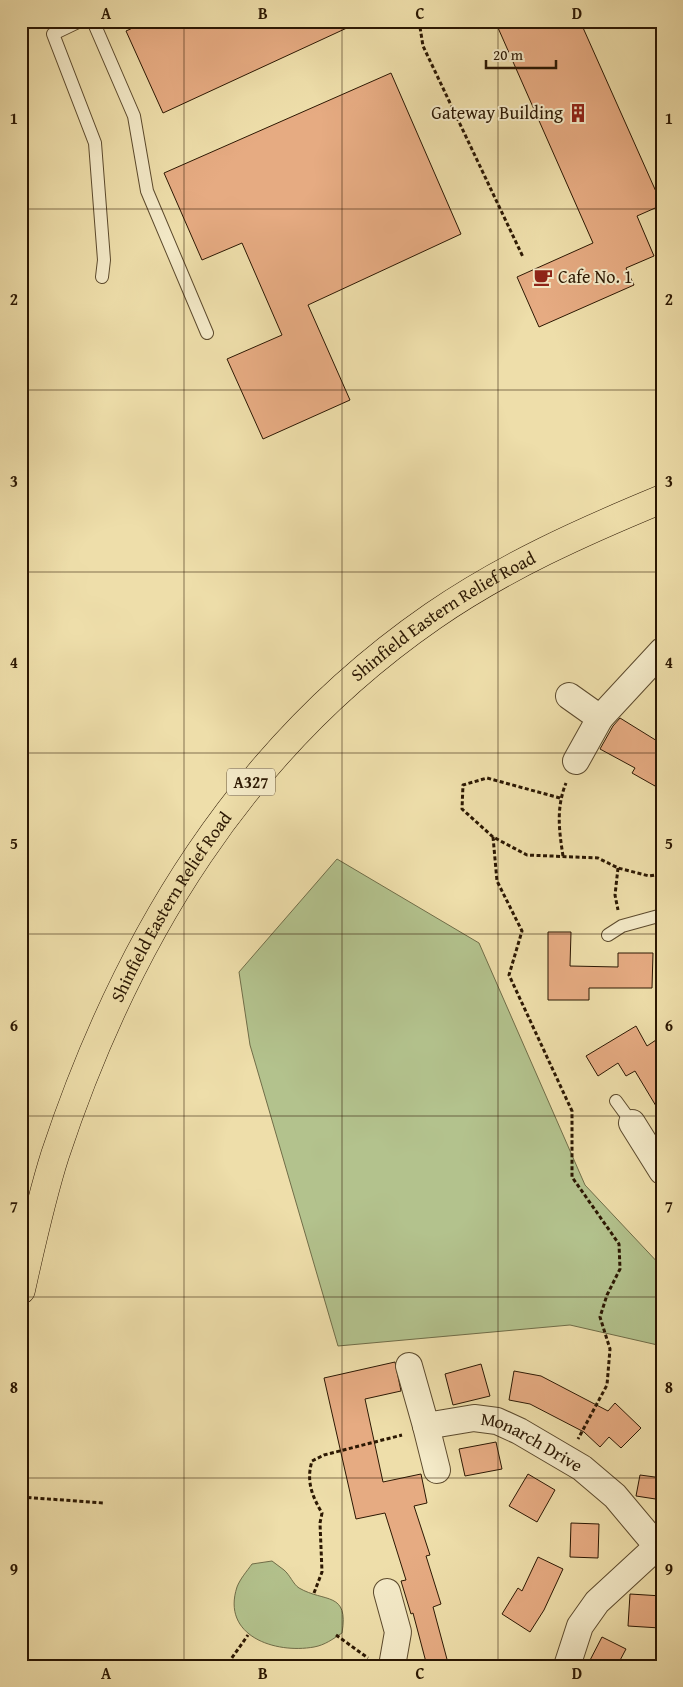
<svg xmlns="http://www.w3.org/2000/svg" width="683" height="1687" viewBox="0 0 683 1687" font-family="'Gentium Book Plus',serif">
	<style>
		.green { fill: #b3c28d; stroke: #706d48 }
		.building { fill: #e6ab82; stroke: #2c1803 }
		.lines { fill: none; stroke-linecap: round; stroke-linejoin: round }
		.service-casing { stroke: #5c4a2d; stroke-width: 14 }
		.minor-casing { stroke: #5c4a2d; stroke-width: 28 }
		.primary-casing { stroke: #2c1803; stroke-width: 29 }
		.path { stroke: #2c1803; stroke-width: 3; stroke-dasharray: 4 2.5; stroke-linecap: butt }
		.service { stroke: #f4eac8; stroke-width: 12 }
		.minor { stroke: #f4eac8; stroke-width: 26 }
		.primary { stroke: #eedeaa; stroke-width: 28 }
		.grid { fill: none; stroke: #2c1803; stroke-width: 1; stroke-opacity: 0.55 }
		.labels { text-anchor: middle; stroke-width: 4; stroke-linejoin: round; paint-order: stroke }
		.shield { fill: #f4eac8; stroke: #68573e; stroke-width: 1 }
		.shield-label { font-size: 16px; font-weight: bold; fill: #2c1803 }
		.poi-label { font-size: 18px; fill: #2c1803; stroke: #f4eac8; text-anchor: end }
		.street-label { font-size: 18px; fill: #2c1803; stroke: #f4eac8 }
		.neatline { fill: none; stroke: #2c1803; stroke-width: 2 }
		.grid-label { font-size: 16px; text-anchor: middle; font-weight: bold; fill: #2c1803 }
	</style>
	<rect width="100%" height="100%" fill="#eedeaa"/>
	<filter id="stains"><feTurbulence type="fractalNoise" baseFrequency=".004" numOctaves="4"/><feColorMatrix values="0 0 0 0 .2 0 0 0 0 .09 0 0 0 0 .02 0 0 0 .5 -.17"/></filter>
	<radialGradient id="worn" r=".72"><stop offset=".6" stop-color="#630" stop-opacity="0"/><stop offset="1" stop-color="#630" stop-opacity=".3"/></radialGradient>
	<path class="green" d="M337,859L479,943L585,1185L662,1267V1346L570,1325L338,1346L250,1045L239,972Z
		M272,1561C276,1564 280,1567 284,1570C290,1575 293,1584 299,1588C325,1603 349,1591 342,1633C333,1639 325,1645 314,1647C275,1654 221,1636 237,1587C240,1579 247,1571 252,1564Z"/>
	<path class="building" d="M148,21H362L163,113L126,31Z
		M495,21H580L662,205L637,216L654,256L626,268L634,285L539,327L517,277L593,243Z
		M391,73L461,234L308,305L350,400L263,439L227,359L282,335L242,243L202,260L164,173Z
		M620,718L662,744V773L655,786L632,773L635,768L600,749L613,726Z
		M548,932H571L570,966L618,967V953H653L652,988H589V1000H548Z
		M636,1026L647,1046L662,1036V1116L635,1071L626,1076L618,1063L598,1076L586,1056Z
		M395,1362L401,1391L365,1399L383,1482L421,1474L427,1503L414,1506L430,1555L426,1556L441,1604L433,1607L448,1663L436,1666H427L413,1613L411,1614L401,1581L406,1580L385,1513L356,1519L324,1378Z
		M481,1364L490,1396L453,1405L445,1374Z
		M514,1371L541,1376L608,1411L615,1403L641,1428L621,1448L609,1437L600,1447L584,1432L530,1404L509,1400Z
		M496,1442L502,1469L465,1476L459,1449Z
		M528,1474L555,1490L537,1522L509,1506Z
		M640,1475L662,1478V1500L636,1496Z
		M571,1523L599,1524L598,1558L570,1557Z
		M538,1557L563,1569L544,1610L530,1632L502,1614L518,1588L522,1591Z
		M630,1594L662,1596L660,1628L628,1626Z
		M602,1637L626,1649L617,1666H587Z"/>
	<g class="lines">
		<g class="service-casing">
			<path id="service" d="M80,21L53,34L95,143L104,260L102,277
				M93,21L134,116L147,191L207,333
				M608,935L622,926L662,915
				M616,1101L632,1123"/>
		</g>
		<g class="minor-casing">
			<g id="minor">
				<path d="M569,696L600,718"/>
				<path d="M576,761L600,718L662,651"/>
				<path d="M632,1123L662,1171"/>
				<path id="s1" d="M409,1366L426,1426L474,1418L497,1421L519,1431L582,1468L615,1496L662,1552"/>
				<path d="M426,1426L437,1470"/>
				<path d="M387,1592L398,1632L392,1666"/>
				<path d="M567,1666L580,1626L597,1602L662,1542"/>
			</g>
		</g>
		<g class="primary-casing">
			<g id="primary">
				<path id="s2" d="M21,1290C31,1245 41,1199 55,1155C127,938 242,748 433,616C504,567 582,532 662,499"/>
			</g>
		</g>
		<path class="path" d="M419,21L423,46L523,257
			M560,798L487,778L463,785L462,809L493,837L527,855L598,858L618,868L649,876L662,874
			M493,837L497,881L522,931L509,975L572,1111V1177L619,1244L620,1269L607,1295L600,1317L610,1349L607,1385L578,1439
			M563,856C559,830 556,808 566,783
			M618,868L615,895L618,910
			M21,1497L104,1503
			M314,1593L322,1572L320,1523L322,1513C312,1496 306,1481 312,1461L324,1455L402,1435
			M336,1635L368,1658
			M222,1666L229,1662L248,1635"/>
		<use href="#service" class="service"/>
		<use href="#minor" class="minor"/>
		<use href="#primary" class="primary"/>
	</g>
	<path class="grid" d="M184,21V1666M342,21V1666M498,21V1666M21,209H662M21,390H662M21,572H662M21,753H662M21,934H662M21,1116H662M21,1297H662M21,1478H662"/>
	<defs>
		<g id="building-bare" transform="scale(1.5)"><path d="M-4-6H4V6H1V3H-1V6H-4ZM-2.5-4.3h1.7v1.8h-1.7ZM.8-4.3h1.7v1.8H.8ZM-2.5-1h1.7V.8h-1.7ZM.8-1h1.7V.8H.8Z" fill="#8f2418" stroke="#f4eac8" stroke-width="2.5" paint-order="stroke"/></g>
		<g id="cafe-bare" transform="scale(1.5)"><path d="M-5.5-4.5H6V0H3Q3 3.5 0 3.5H-2.5Q-5.5 3.5-5.5 0ZM3-3.2v2h1.7v-2ZM-6 4.5H4V6H-6Z" fill="#8f2418" stroke="#f4eac8" stroke-width="2.5" paint-order="stroke"/></g>
	</defs>
	<g fill-rule="evenodd">
		<use href="#building-bare" x="578" y="113"/>
		<use href="#cafe-bare" x="543" y="277"/>
	</g>
	<g class="labels">
		<rect class="shield" x="227" y="768.5" width="48" height="27" rx="4"/>
		<g class="shield-label">
			<text x="251" y="788">A327</text>
		</g>
		<g class="poi-label">
			<text x="563" y="119">Gateway Building</text>
			<text x="558" y="283" text-anchor="start">Cafe No. 1</text>
		</g>
		<g class="street-label">
			<text dy="6" stroke="none"><textPath href="#s2" startOffset="818">Shinfield Eastern Relief Road</textPath></text>
			<text dy="6" stroke="none"><textPath href="#s2" startOffset="414">Shinfield Eastern Relief Road</textPath></text>
			<text dy="6" stroke="none"><textPath href="#s1" startOffset="174">Monarch Drive</textPath></text>
		</g>
	</g>
	<rect width="683" height="1687" fill="none" stroke="#eedeaa" stroke-width="55"/>
	<path d="M486 60v8h70v-8" fill="none" stroke="#2c1803" stroke-width="2.5"/>
	<text x="493" y="60" font-size="15" fill="#2c1803" stroke="#f4eac8" stroke-width="4" paint-order="stroke">20 m</text>
	<rect x="28" y="28" width="628" height="1632" class="neatline"/>
	<g class="grid-label">
		<text x="106" y="19">A</text>
		<text x="263" y="19">B</text>
		<text x="420" y="19">C</text>
		<text x="577" y="19">D</text>
		<text x="14" y="124">1</text>
		<text x="669" y="124">1</text>
		<text x="14" y="305">2</text>
		<text x="669" y="305">2</text>
		<text x="14" y="487">3</text>
		<text x="669" y="487">3</text>
		<text x="14" y="668">4</text>
		<text x="669" y="668">4</text>
		<text x="14" y="849">5</text>
		<text x="669" y="849">5</text>
		<text x="14" y="1031">6</text>
		<text x="669" y="1031">6</text>
		<text x="14" y="1212">7</text>
		<text x="669" y="1212">7</text>
		<text x="14" y="1393">8</text>
		<text x="669" y="1393">8</text>
		<text x="14" y="1575">9</text>
		<text x="669" y="1575">9</text>
		<text x="106" y="1679">A</text>
		<text x="263" y="1679">B</text>
		<text x="420" y="1679">C</text>
		<text x="577" y="1679">D</text>
	</g>
	<rect width="100%" height="100%" filter="url(#stains)"/>
	<rect width="100%" height="100%" fill="url(#worn)"/>
</svg>
